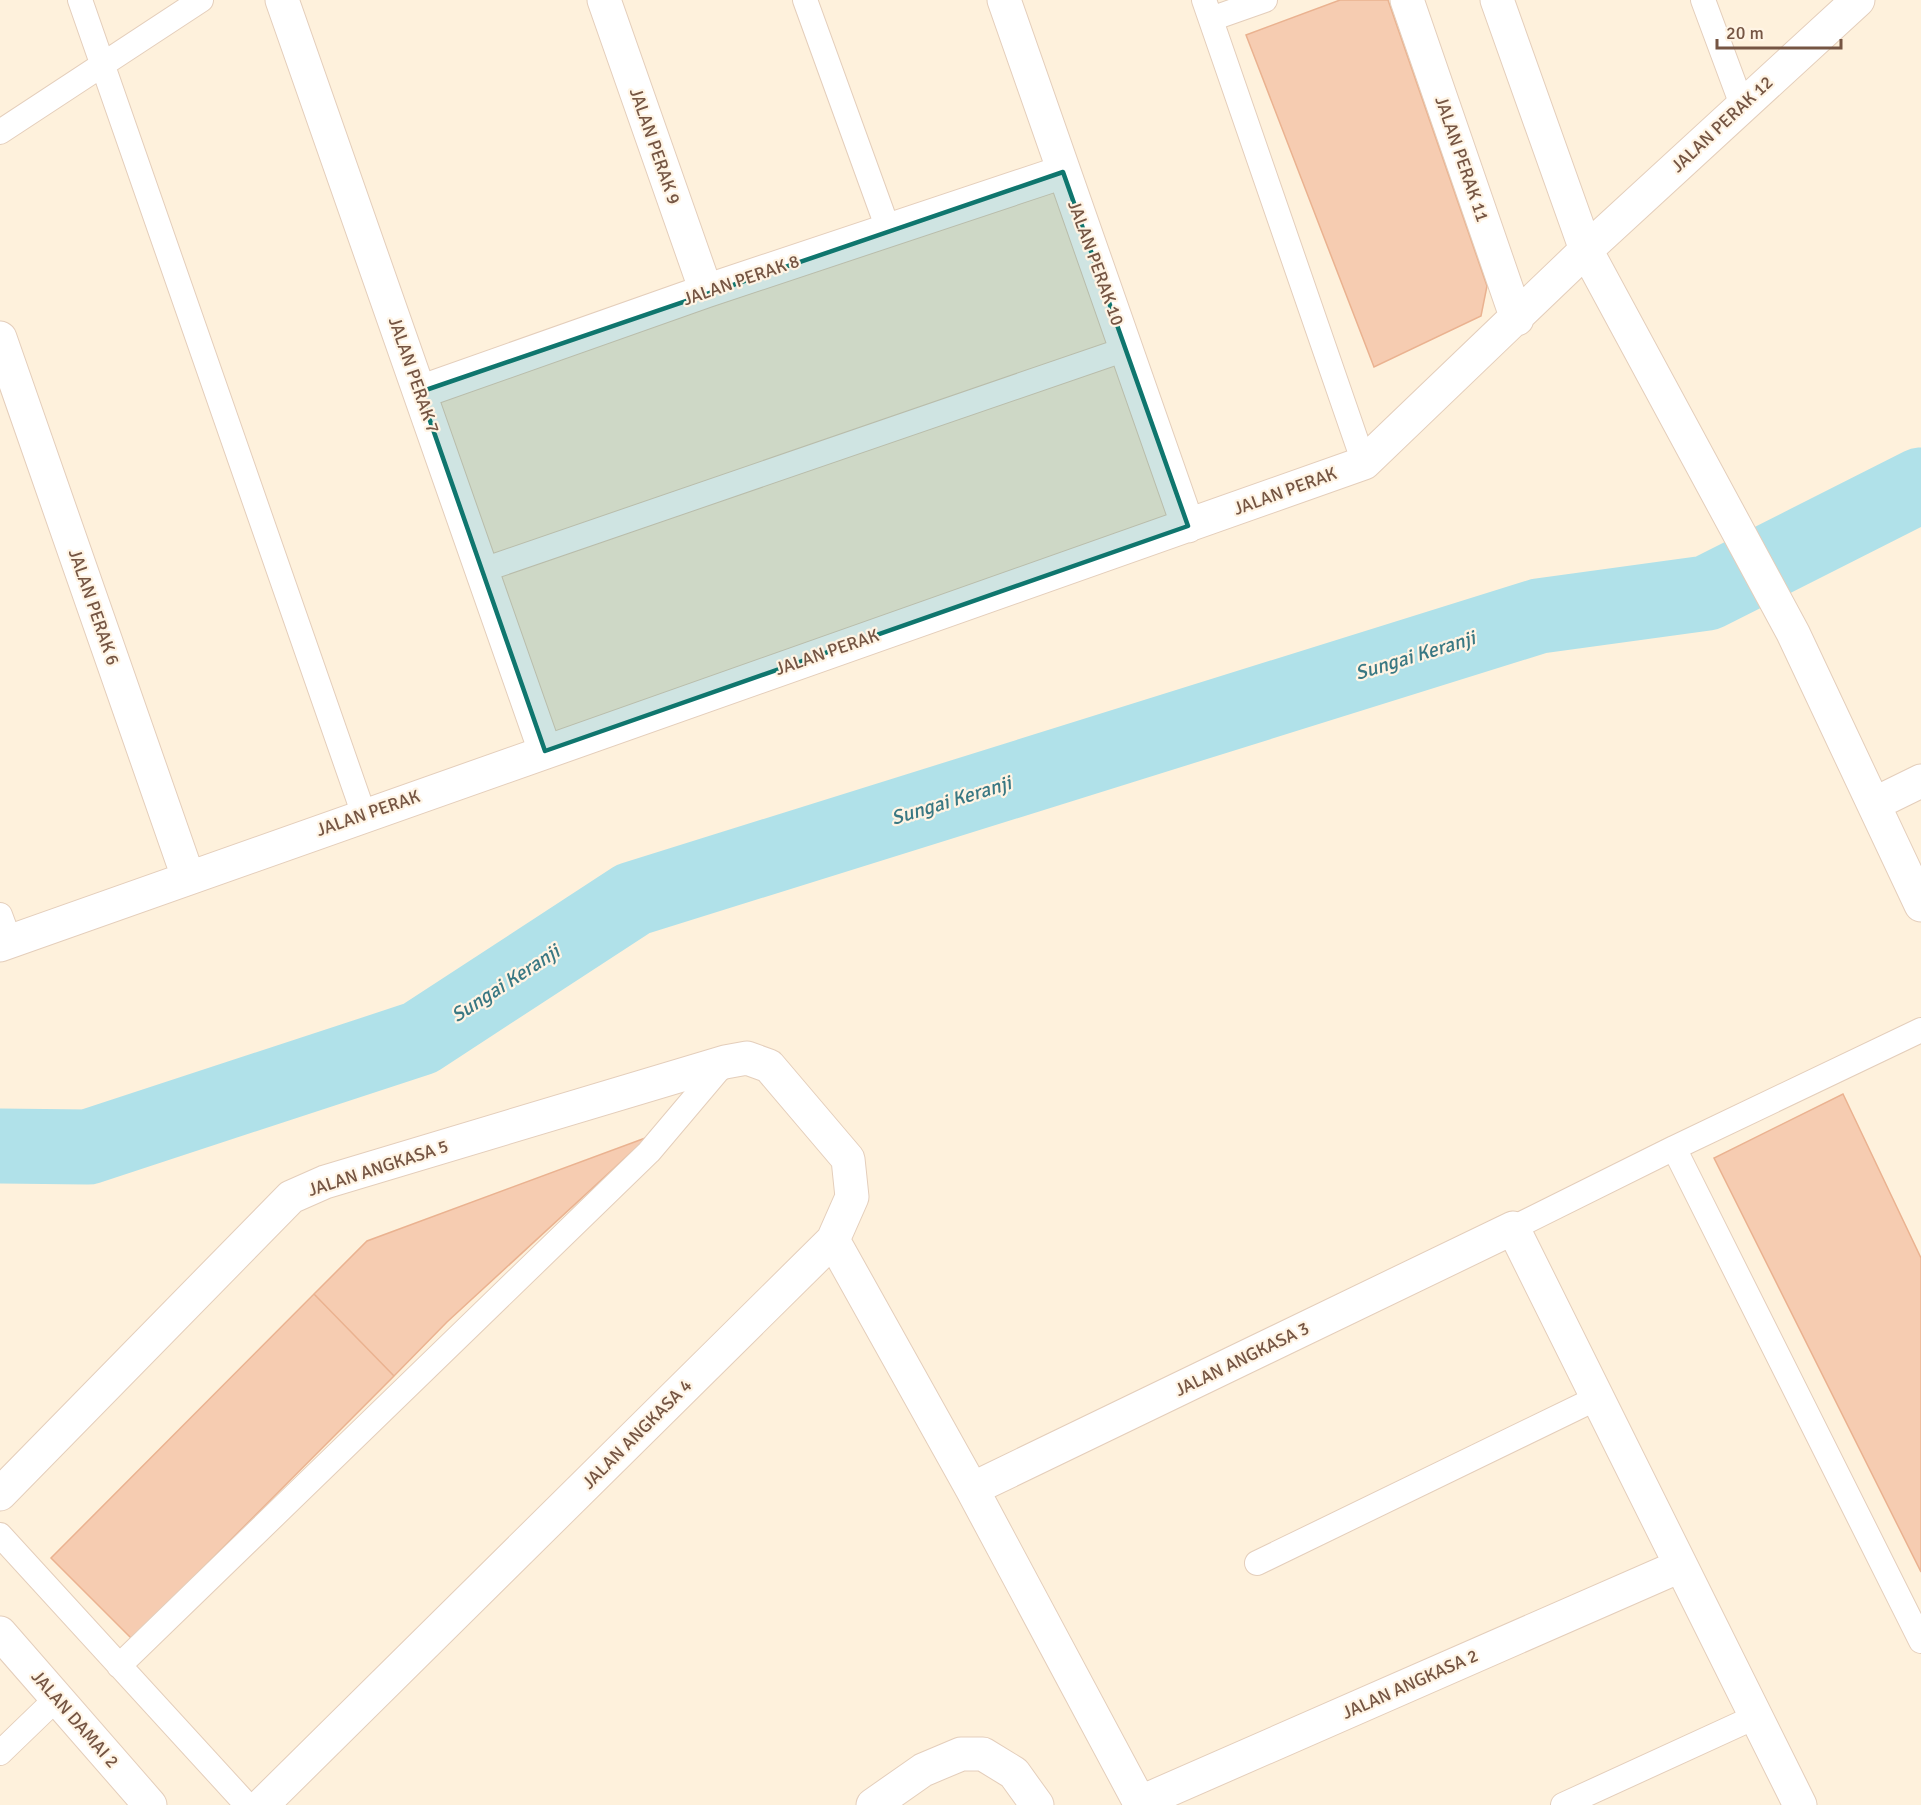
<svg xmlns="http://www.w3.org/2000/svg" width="1921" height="1805" viewBox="0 0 1921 1805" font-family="Signika,sans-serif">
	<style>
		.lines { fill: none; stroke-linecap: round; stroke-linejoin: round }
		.river { stroke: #b0e1e9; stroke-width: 75 }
		.building { fill: #f6ccb1; stroke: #eab290; stroke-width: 1.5 }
		.lane-casing { stroke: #e4cebb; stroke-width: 26 }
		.street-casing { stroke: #e4cebb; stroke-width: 35 }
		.lane { stroke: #fff; stroke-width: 24 }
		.street { stroke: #fff; stroke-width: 33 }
		.marked { fill: #0f766e; fill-opacity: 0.2; stroke: #0f766e; stroke-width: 4.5; stroke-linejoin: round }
		.labels { text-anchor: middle; stroke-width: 4.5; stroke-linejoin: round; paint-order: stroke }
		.street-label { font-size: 18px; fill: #755543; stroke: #fff4e4 }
		.water-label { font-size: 20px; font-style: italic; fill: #397883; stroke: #fff4e4 }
	</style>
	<rect width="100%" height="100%" fill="#fef1dc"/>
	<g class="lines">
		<path class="river" d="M0,1146L88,1147L420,1038L633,899L1539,616L1707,593L1921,485"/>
	</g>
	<path class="building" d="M1340,0H1388L1487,286L1481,316L1374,367L1246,35Z
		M1843,1094L1921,1258V1572L1714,1158Z
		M648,1137L447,1322L394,1376L314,1294L367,1241Z
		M314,1294L394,1376L132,1639L51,1558Z"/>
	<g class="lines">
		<g class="lane-casing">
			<path id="lane" d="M80,0L364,815
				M805,0L888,229
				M1204,0L1364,463
				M1703,0L1742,105
				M1211,19L1265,0
				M0,132L201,0
				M483,570L1126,349
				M0,915L10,942
				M1674,1148L1921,1030
				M1513,1228L1674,1148L1921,1641
				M0,1535L247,1805
				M1257,1563L1597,1398
				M119,1666L649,1152L725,1062
				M0,1753L57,1698
				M1563,1805L1755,1717"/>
		</g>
		<g class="street-casing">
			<path id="street" d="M282,0L545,751
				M604,0L706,291
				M1004,0L1188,526
				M1407,0L1517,319
				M1497,0L1586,250L1793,633L1921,905
				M0,338L188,877
				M420,392L706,291L1063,172
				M1874,804L1921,781
				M0,945L1364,463L1586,250L1858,0
				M833,1240L972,1489L1141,1805
				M972,1489L1513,1228L1800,1805
				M0,1494L291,1197L325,1182L725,1062L747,1058L769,1066L848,1159L852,1197L833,1240L262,1805
				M0,1633L150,1805
				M1139,1803L1680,1566
				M873,1805L923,1770L961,1754H983L1014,1773L1037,1805"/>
		</g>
		<use href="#lane" class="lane"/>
		<use href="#street" class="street"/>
	</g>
	<path class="marked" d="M1063,172L1188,526L545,751L420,392Z"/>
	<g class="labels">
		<g class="street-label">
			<text transform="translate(1722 124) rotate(-43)" y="6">JALAN PERAK 12</text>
			<text transform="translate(655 146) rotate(71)" y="6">JALAN PERAK 9</text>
			<text transform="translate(1462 159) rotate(71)" y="6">JALAN PERAK 11</text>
			<text transform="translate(1096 263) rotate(70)" y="6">JALAN PERAK 10</text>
			<text transform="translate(741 280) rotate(-19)" y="6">JALAN PERAK 8</text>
			<text transform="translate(414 375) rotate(71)" y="6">JALAN PERAK 7</text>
			<text transform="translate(1285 491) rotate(-20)" y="6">JALAN PERAK</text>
			<text transform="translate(94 607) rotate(71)" y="6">JALAN PERAK 6</text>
			<text transform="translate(827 652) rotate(-19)" y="6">JALAN PERAK</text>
			<text transform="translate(368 813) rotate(-19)" y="6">JALAN PERAK</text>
			<text transform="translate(378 1168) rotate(-18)" y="6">JALAN ANGKASA 5</text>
			<text transform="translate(1242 1359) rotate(-26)" y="6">JALAN ANGKASA 3</text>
			<text transform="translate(637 1434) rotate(-45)" y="6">JALAN ANGKASA 4</text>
			<text transform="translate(1410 1684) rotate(-24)" y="6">JALAN ANGKASA 2</text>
			<text transform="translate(75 1719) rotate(49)" y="6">JALAN DAMAI 2</text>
		</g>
		<g class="water-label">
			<text transform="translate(1415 655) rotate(-17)" y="7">Sungai Keranji</text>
			<text transform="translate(951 800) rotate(-17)" y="7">Sungai Keranji</text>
			<text transform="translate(505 983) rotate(-33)" y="7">Sungai Keranji</text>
		</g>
	</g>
	<path d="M1717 39v9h124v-9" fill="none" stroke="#755543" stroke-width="3"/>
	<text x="1726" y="39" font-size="18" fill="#755543" stroke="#fff4e4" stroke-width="4.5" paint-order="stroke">20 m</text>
</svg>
